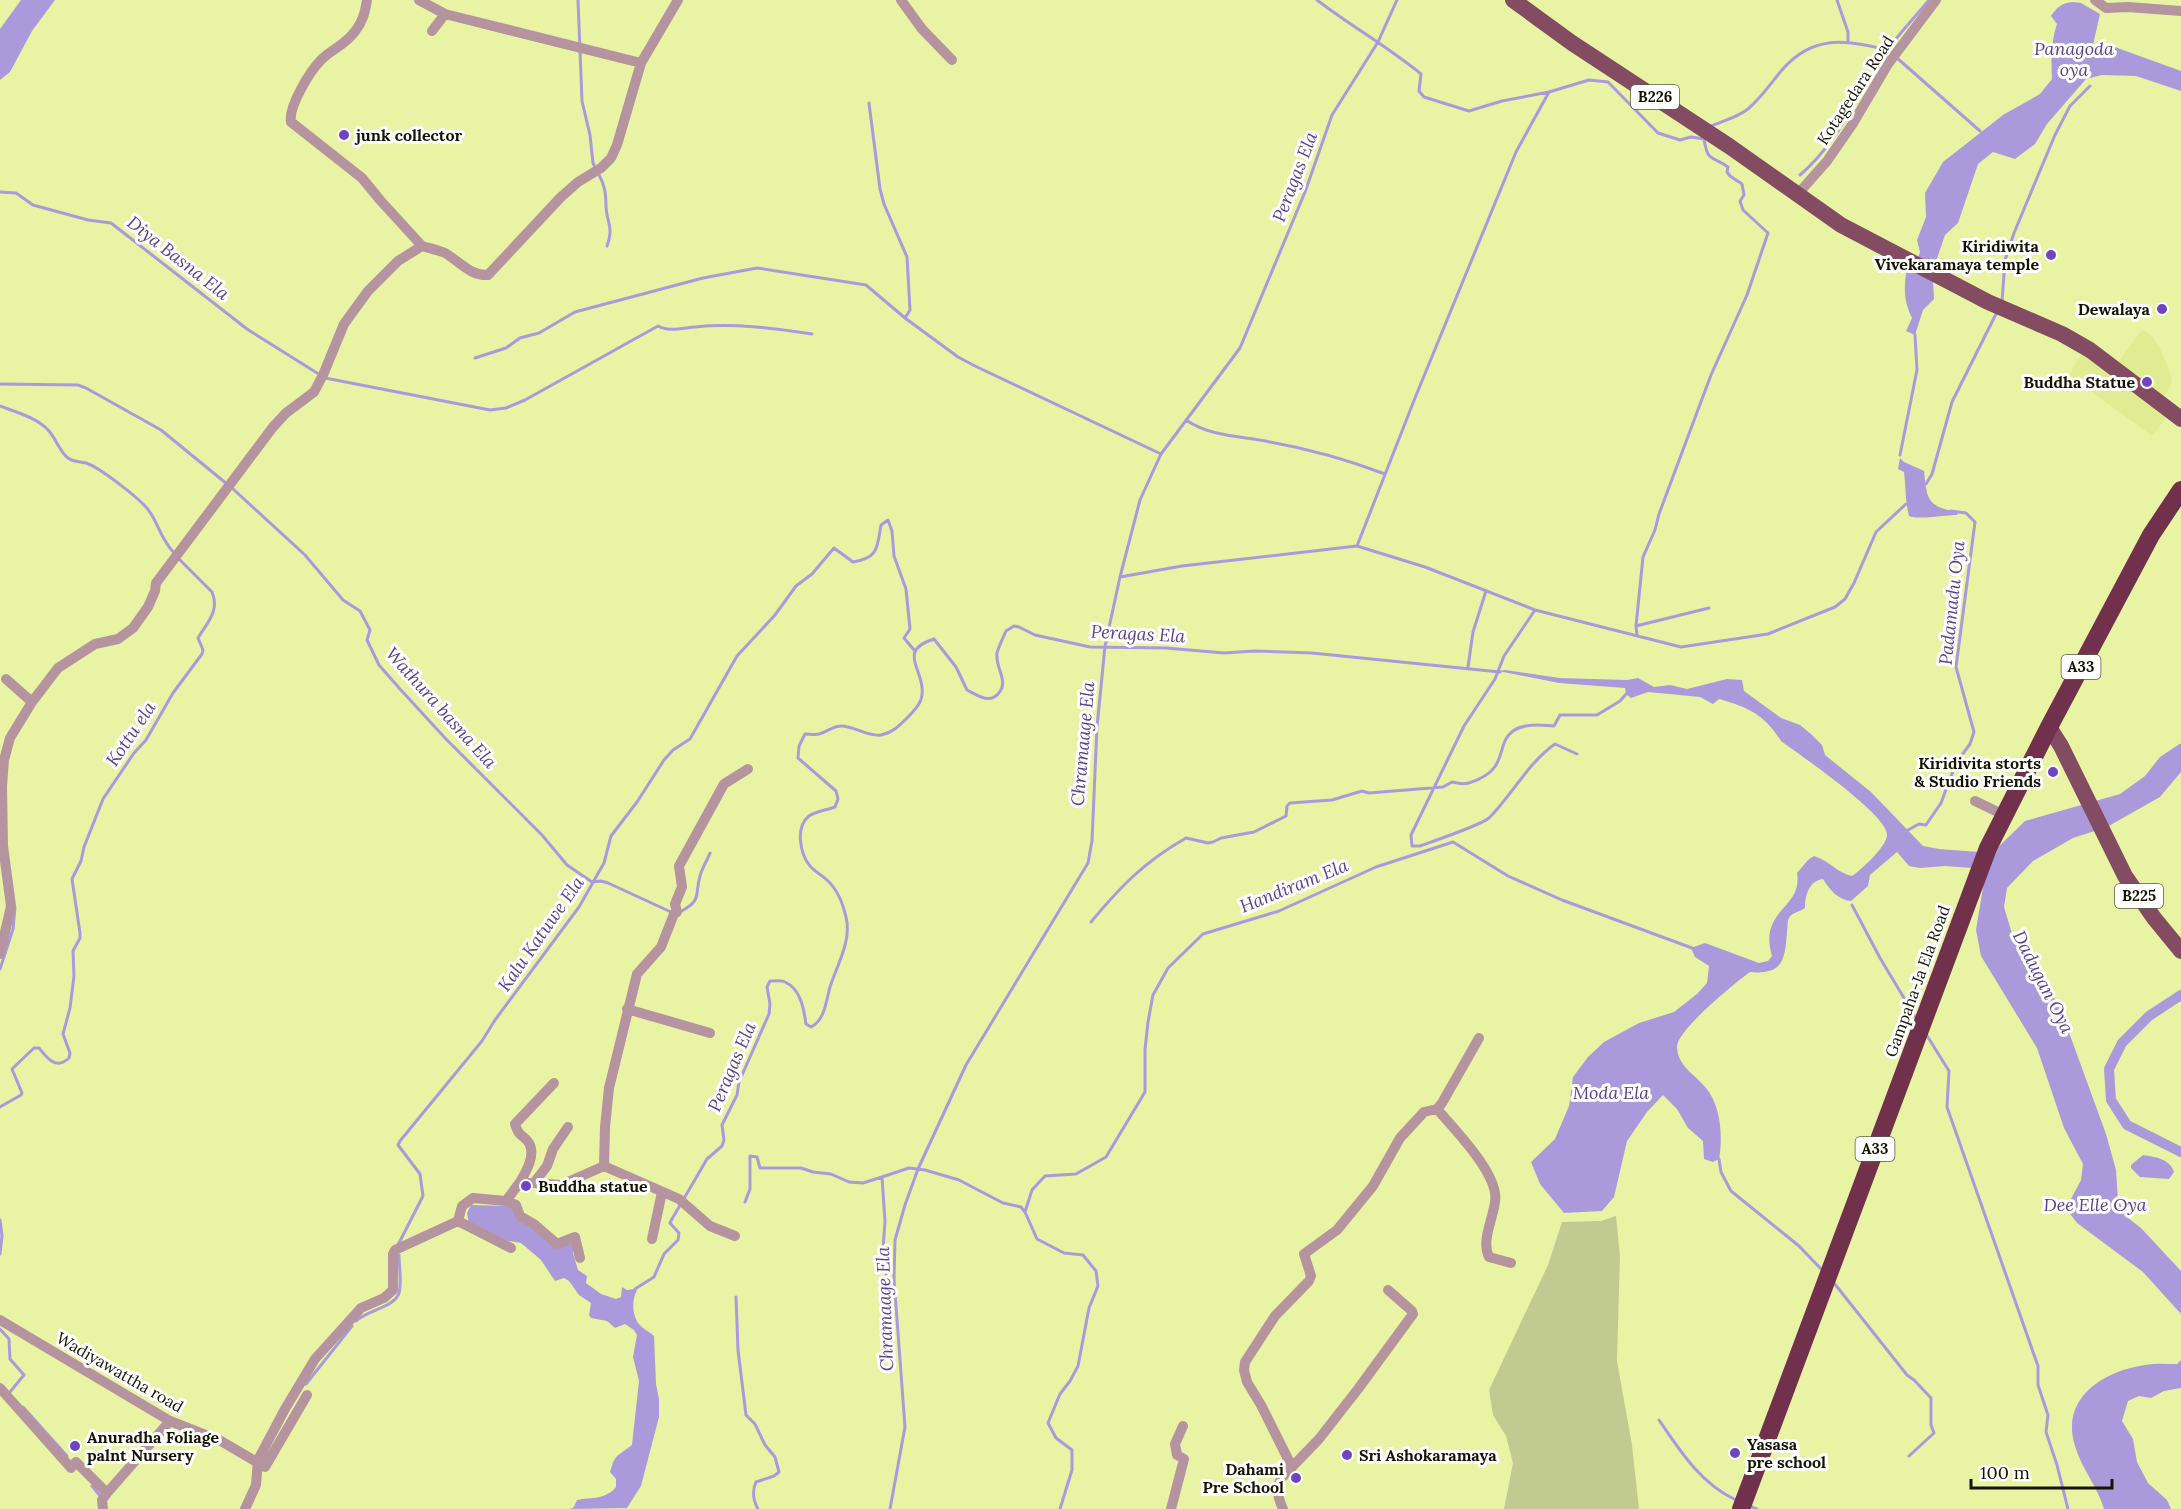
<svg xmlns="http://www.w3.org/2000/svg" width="2181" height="1509" viewBox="0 0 2181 1509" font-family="Lora,serif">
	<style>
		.built { fill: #dfec92 }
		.green { fill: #c1ca91 }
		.water { fill: #aa9adb }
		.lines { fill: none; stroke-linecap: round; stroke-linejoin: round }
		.stream { stroke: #aa9adb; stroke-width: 3 }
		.canal { stroke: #aa9adb; stroke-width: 10 }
		.street { stroke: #b594a0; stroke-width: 10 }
		.primary { stroke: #844c62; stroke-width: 16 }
		.highway { stroke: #71314c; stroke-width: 18 }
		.poi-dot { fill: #6f44bd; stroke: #fff; stroke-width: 2 }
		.labels { text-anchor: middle; stroke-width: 6; stroke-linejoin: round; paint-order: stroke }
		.shield { fill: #fff; stroke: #5a5b4c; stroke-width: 1.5 }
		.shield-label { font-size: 15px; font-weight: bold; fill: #131500 }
		.street-label { font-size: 16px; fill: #131500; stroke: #fff }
		.poi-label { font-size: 16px; font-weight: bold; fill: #131500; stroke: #fff; text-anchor: start }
		.water-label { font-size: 18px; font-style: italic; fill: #5a418f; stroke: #fff }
	</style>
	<rect width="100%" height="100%" fill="#e8f4a3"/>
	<path class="built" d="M2144,330L2153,337L2160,348L2172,378L2171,385L2159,404L2164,409L2166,418L2152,436L2069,375L2081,355L2086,353L2113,369L2141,331Z"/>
	<path class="green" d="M1616,1216L1620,1256L1617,1361L1632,1445L1639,1509H1504L1513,1463L1506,1436L1493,1415L1489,1390L1548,1265L1562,1222L1601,1221Z"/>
	<path class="water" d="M21,0H55L32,31L10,72L0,80V29Z
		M2073,2L2081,3L2100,14L2093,45L2112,46L2181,71V91L2136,76L2102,75L2086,79L2047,124L2035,144L2015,159L1993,152L1978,164L1958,223L1945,235L1930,279L1933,281L1934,299L1923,310L1915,335L1906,331L1912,318C1903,300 1904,286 1907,267L1914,270L1920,252L1917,240L1926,217L1925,193L1943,162L2003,115L2040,94L2052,79C2051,60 2051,42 2057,24L2051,16C2058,6 2062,3 2073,2Z
		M1900,458L1904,462L1924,471C1927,500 1927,507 1959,512L1957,515C1945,515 1918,520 1909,516C1905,501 1906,488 1904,472L1898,469Z
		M1505,670L1560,678L1627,680L1638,678L1654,687L1670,685L1687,689L1727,679L1742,680L1744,691L1781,718L1800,725L1811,734L1822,745L1825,755L1871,792L1923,846L1939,849L1992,853L2025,821L2120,794L2145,776L2160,757L2181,743V772L2160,797L2107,827L2073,838L2033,861L2007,888L2004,907L2013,937L2059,1005L2106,1134L2116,1170L2118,1200L2128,1218L2141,1228L2181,1271V1314L2143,1272L2077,1223L2068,1211L2071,1199L2081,1180L2083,1164L2064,1128L2037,1048L1981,956L1976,930L1986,869L1945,866L1920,868L1909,866L1897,852L1870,875L1868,886L1851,901C1838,900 1829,889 1823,879C1809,881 1805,895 1805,908C1800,912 1792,912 1789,918C1787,921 1788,927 1787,932C1785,960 1783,975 1750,972C1736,982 1676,1031 1677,1047C1678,1067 1695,1074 1706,1088C1721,1106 1723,1137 1719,1159L1713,1162L1704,1159L1703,1141L1688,1128L1677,1109L1663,1095L1647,1112L1627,1141L1614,1197L1602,1211L1564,1213L1540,1184L1531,1162L1555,1139L1569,1106L1573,1077L1588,1057L1604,1042L1639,1023L1674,1012L1697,994L1707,983L1709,966L1695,957L1691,948L1705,943L1759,963L1768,961L1772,956C1758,909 1803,909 1797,873L1808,860L1814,856C1830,861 1837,873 1852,876C1861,870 1887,846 1887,835C1888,815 1800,755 1781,741C1765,715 1748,707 1719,699L1713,704L1700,697L1648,692L1631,698L1626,694L1625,688L1559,683L1498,671Z
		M2143,1155C2156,1157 2170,1159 2174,1172L2169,1179L2140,1177L2131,1168V1165Z
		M471,1205L512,1206L525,1222L552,1243H574L573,1253L578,1270L587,1276L586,1283L601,1294L616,1299L621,1297L622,1287L627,1290L635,1289L637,1290C631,1301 632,1319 642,1327C646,1331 650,1332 654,1336L656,1384L659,1399V1417L641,1486L627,1508L570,1509L574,1507L577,1500C592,1497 605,1500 616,1487V1479L610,1472L613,1462L617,1456L632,1445L639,1381L633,1357L637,1335L634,1330L625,1324L615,1328L607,1321L591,1318L589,1315L591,1303L579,1295L569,1281L564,1278L555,1281L541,1260L521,1243L503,1240L469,1224L467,1213Z
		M2181,1360V1388L2164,1391L2151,1398L2139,1396L2128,1401L2122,1421L2133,1439L2137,1462L2148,1483L2167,1500L2171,1509H2104C2098,1487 2081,1468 2075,1446C2060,1398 2103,1371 2145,1365C2155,1363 2167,1364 2177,1364Z"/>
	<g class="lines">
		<path class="stream" d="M578,0L582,101L590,135L593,163L595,167
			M1317,0C1351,26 1388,47 1421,74L1419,91L1424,97L1469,111L1502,101L1549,92
			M1837,0L1848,32V43
			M1897,58L1980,131
			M869,103L880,189L884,204L907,257L910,310L905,318L958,357L975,366L1161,454L1140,500L1120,577L1105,646L1097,727L1092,841L1088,863L966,1065L918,1169L905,1205L895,1240L894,1279L905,1427L890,1509
			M1711,126C1723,121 1738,117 1748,109C1761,98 1771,83 1782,70C1812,35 1846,39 1887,50
			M598,173C605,185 606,194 606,207C607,224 614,226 607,246
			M1800,175C1841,140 1857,93 1887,50C1900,33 1915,17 1929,0
			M0,192L16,193L33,205L88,220L111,223L247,329L325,378L490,410L506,408L525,400L658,326C668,332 683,328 695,327C733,323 773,328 812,334
			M2002,302L2005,260L2014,233L2055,135L2070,106L2090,86
			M475,358L506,348L520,338L539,333L575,312L703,278L757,268L866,285L905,318
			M0,384L78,385L86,388L161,430L227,484
			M0,406C16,412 38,418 49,431C56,439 60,452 68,458C73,462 79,461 86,463C99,467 136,496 146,507C158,520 159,538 175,554
			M1186,420C1211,437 1242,436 1270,442C1309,449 1348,460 1385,474
			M1161,454L1240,348L1305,192L1332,115L1378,42L1397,0
			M1900,455L1917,370L1915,335
			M1926,484L1932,474L1952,402L1996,314
			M232,488L305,555L343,600L360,611L370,630L367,640L379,665L400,689L445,738L542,835L567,865L592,882L601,881L608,883L671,912
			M1357,546L1415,398L1516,152L1549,92L1589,80L1608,82L1658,133L1680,140L1691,137L1704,139C1708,163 1711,155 1728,167L1727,172L1730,176L1742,184L1744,195L1740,201L1743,210L1768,233L1747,295L1711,375L1659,514L1655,530L1643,557L1636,626L1637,635
			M1120,577L1182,566L1357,546L1425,567L1535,610L1681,647L1768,634L1835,607L1845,599L1854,583L1876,532L1906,504
			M1535,610L1504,656L1495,679L1464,726L1411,835L1412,846H1420C1434,841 1481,825 1489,818C1512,795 1528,763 1555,744L1577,754
			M1636,626L1709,608
			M1468,667L1473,632L1486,591
			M1908,830L1919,824L1926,825L1941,803L1956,763L1970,744L1974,732L1956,667L1975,522L1966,513L1951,511
			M1852,905L1880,958L1916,1018
			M680,912C703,899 694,897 700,876C702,868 707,861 710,853
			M1091,922C1121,886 1144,862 1186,838L1208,843L1213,842L1221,838L1254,832L1286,816L1287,806L1290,803L1332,800L1362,791L1369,793L1443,787L1452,782C1465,785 1467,784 1479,779C1508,766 1496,743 1513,731C1524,723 1541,725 1554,726L1560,715H1597L1620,701L1628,692
			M0,969L13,929L15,907
			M1926,1034L1949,1071L1947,1107L2038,1366V1385L2048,1415L2046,1432L2057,1465L2068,1509
			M0,1107L21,1095L22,1093L12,1069L34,1048H39C48,1059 56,1070 69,1058L70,1053L63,1034L70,1008L74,976L73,951L80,938V933L72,879L81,861L84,847L103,799L134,753L146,740L173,693L202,654L203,650L198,638C207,623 220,611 212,592L179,559
			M1719,1159L1721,1172L1731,1191L1799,1246L1823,1271
			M745,1202L750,1189V1156L757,1157L760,1168H801L813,1172L831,1174L849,1182L863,1183L882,1177
			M0,1220L2,1236L0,1254
			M398,1245L423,1196L420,1174L398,1145L400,1141L482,1041L495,1020L579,907L604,863L611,836L637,802L664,760L673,750L690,739L737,656L775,615L796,586L812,574L834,548L853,562C879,558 877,547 881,525L888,520L892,531L894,556L906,589L910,629L904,638L914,650
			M1834,1283L1907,1375L1914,1380L1931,1398V1425L1934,1433L1909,1456
			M635,1289L654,1277L664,1254L678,1240L679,1233L670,1223L672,1219L707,1159L722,1146L724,1140L722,1125L737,1095L739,1082L769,1014L770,1004L767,987L770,981C774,981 781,980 785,982C801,989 804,1010 806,1024L811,1027C825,1020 826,1001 830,987C837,965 852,941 846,917C843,904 837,889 827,880C822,875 815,872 810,866C800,854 795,827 809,816C816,811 827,810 835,807L838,799L836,791L798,758L799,746L805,734C810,734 815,735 819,734C827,732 833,726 841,726C855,726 867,737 881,735C892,733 899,726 907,718C913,712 921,704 922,695C926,671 895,651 934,639L956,667L967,690C977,695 989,704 998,694C1010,681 995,669 997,653C999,646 1003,638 1006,631L1014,626L1019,627L1035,635L1090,647L1166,648L1224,653L1254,651L1312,653L1500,672
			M736,1297L738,1350L746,1415L755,1424L765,1445L775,1457L779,1472L774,1476L756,1482C752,1491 753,1500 758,1509
			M885,1304L888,1286L883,1250L885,1221L882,1177L909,1168L925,1170L959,1180L1003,1203L1021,1207L1025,1212
			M356,1321C367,1310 395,1307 399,1293C402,1282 399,1267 399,1255
			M0,1329L9,1339L10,1359L24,1375L10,1392
			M306,1384L352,1326
			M23,1407L67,1456
			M1659,1420C1680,1451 1701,1484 1736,1500
			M92,1486L101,1497
			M1748,1505L1757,1509
			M1060,1509L1072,1470V1450L1056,1438L1048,1423L1060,1394L1070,1381L1078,1366L1089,1308L1098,1286L1096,1271L1083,1255L1064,1253L1037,1239L1025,1212L1032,1190L1045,1176L1076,1174L1106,1157L1145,1092V1050L1148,1022L1153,995L1168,968L1203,934L1279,911L1376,867L1453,842L1508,876L1562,900L1692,948"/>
		<path class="canal" d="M2181,995L2149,1016L2122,1043L2109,1069L2111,1100L2127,1125L2181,1152"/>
		<path class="street" d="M367,0C365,12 363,21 356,30C347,44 332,49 321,60C310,71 288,107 291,122L362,178L380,200L422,246
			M419,0L445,14L641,63
			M901,0L922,29L952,60
			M2095,0L2106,8L2128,7L2181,11
			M432,31L445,14
			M1797,195L1827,161L1852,125L1888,64L1936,0
			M6,679L32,702
			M1975,801L2004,815
			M0,954L11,906L3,846L2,786L4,760L10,738L32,702L58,668L95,644L118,639L133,628L148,607L155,591L156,583L273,427L286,413L314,392L323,375L344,324L368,291L398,261L422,246C429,248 438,250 445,253C459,261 470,276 488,275L561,197L578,182L601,168L611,158L617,145L641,63L678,0
			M627,1009L710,1033
			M1437,1109C1454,1129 1500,1175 1495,1202C1493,1219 1481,1241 1489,1257L1511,1263
			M604,1166L679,1199L710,1226L735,1236
			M520,1182C526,1172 536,1155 529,1143C523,1134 519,1138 515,1124L554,1083
			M534,1183L547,1166L553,1149L568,1127
			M506,1201L516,1205L520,1216L534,1224L557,1244L575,1237L580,1258
			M458,1221L511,1248
			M652,1239L662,1192
			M0,1320L170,1421L221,1441L265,1467L307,1395
			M0,1388L71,1468
			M72,1466L76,1462L107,1493
			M1292,1467L1319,1439L1358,1389L1413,1314L1412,1311L1388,1290
			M103,1509L102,1500L107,1493L170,1421
			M245,1509L256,1485L258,1460L285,1409L315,1359L361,1308L384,1298L393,1290V1254L395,1250L458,1221L462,1206L473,1198L506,1201L520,1182L561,1185L604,1166L605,1127L609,1088L637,974L661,947L674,914L677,912L675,904L682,887L679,866L724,784L748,769
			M1171,1509L1184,1459L1177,1455L1175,1444L1183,1426
			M1283,1509C1274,1489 1276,1482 1292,1467L1261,1405L1247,1382L1244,1370L1245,1362L1275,1316L1309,1281L1311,1276L1304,1254L1337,1230L1373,1186L1400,1138L1424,1112L1437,1109L1442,1103L1479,1038"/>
		<path class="primary" d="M1513,0L1572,43L1729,146L1841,225L1988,302L2062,334L2090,350L2181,419
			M2049,727L2061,746L2125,876L2154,918L2181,951"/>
		<path class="highway" d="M1741,1509L1988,848L2049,727L2151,535L2181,490"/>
	</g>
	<g class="poi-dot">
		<circle cx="344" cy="135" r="6"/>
		<circle cx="2051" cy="255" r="6"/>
		<circle cx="2162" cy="309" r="6"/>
		<circle cx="2147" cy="382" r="6"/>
		<circle cx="2053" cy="772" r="6"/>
		<circle cx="526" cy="1186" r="6"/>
		<circle cx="75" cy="1446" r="6"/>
		<circle cx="1735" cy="1453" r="6"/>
		<circle cx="1347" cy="1455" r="6"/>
		<circle cx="1296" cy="1478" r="6"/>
	</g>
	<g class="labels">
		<g class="shield">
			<rect x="1631" y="85" width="48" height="24" rx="4.5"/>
			<rect x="2061.5" y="655" width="39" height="24" rx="4.5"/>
			<rect x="2115" y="884" width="48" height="24" rx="4.5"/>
			<rect x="1855.5" y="1137" width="39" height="24" rx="4.5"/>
		</g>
		<g class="shield-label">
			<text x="1655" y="102">B226</text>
			<text x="2081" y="672">A33</text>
			<text x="2139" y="901">B225</text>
			<text x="1875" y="1154">A33</text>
		</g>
		<g class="street-label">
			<text transform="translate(1855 90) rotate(-57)" y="6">Kotagedara Road</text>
			<text transform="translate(1917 981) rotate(-70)" y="6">Gampaha-Ja Ela Road</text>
			<text transform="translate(120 1372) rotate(30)" y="6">Wadiyawattha road</text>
		</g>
		<g class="poi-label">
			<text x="356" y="141">junk collector</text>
			<text x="2039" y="252" text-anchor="end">Kiridiwita<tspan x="2039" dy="18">Vivekaramaya temple</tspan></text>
			<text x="2150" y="315" text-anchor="end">Dewalaya</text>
			<text x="2135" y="388" text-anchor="end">Buddha Statue</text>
			<text x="2041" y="769" text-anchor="end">Kiridivita storts<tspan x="2041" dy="18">&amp; Studio Friends</tspan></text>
			<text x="538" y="1192">Buddha statue</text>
			<text x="87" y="1443">Anuradha Foliage<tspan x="87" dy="18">palnt Nursery</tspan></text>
			<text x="1747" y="1450">Yasasa<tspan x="1747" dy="18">pre school</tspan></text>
			<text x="1359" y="1461">Sri Ashokaramaya</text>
			<text x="1284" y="1475" text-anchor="end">Dahami<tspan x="1284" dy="18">Pre School</tspan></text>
		</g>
		<g class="water-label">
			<text x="2074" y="55">Panagoda<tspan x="2074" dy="21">oya</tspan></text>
			<text transform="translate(1295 177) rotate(-69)" y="6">Peragas Ela</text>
			<text transform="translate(178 258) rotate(38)" y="6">Diya Basna Ela</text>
			<text transform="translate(1952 603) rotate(-84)" y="6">Padamadu Oya</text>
			<text transform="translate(1138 634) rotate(3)" y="6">Peragas Ela</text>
			<text transform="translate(441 708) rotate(48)" y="6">Wathura basna Ela</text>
			<text transform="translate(131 734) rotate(-56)" y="6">Kottu ela</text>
			<text transform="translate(1083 744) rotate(-85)" y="6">Chramaage Ela</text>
			<text transform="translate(1294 886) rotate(-22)" y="6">Handiram Ela</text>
			<text transform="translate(541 934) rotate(-55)" y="6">Kalu Katuwe Ela</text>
			<text transform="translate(2043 982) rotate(63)" y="6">Dadugan Oya</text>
			<text transform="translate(732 1067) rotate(-67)" y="6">Peragas Ela</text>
			<text x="1611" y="1099">Moda Ela</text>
			<text x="2095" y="1211">Dee Elle Oya</text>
			<text transform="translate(885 1309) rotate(-92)" y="6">Chramaage Ela</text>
		</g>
	</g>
	<path d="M1971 1479v9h141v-9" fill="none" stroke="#131500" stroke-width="3"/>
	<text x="1980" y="1479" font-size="18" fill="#131500" stroke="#ffffff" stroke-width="4.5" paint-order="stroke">100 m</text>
</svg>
